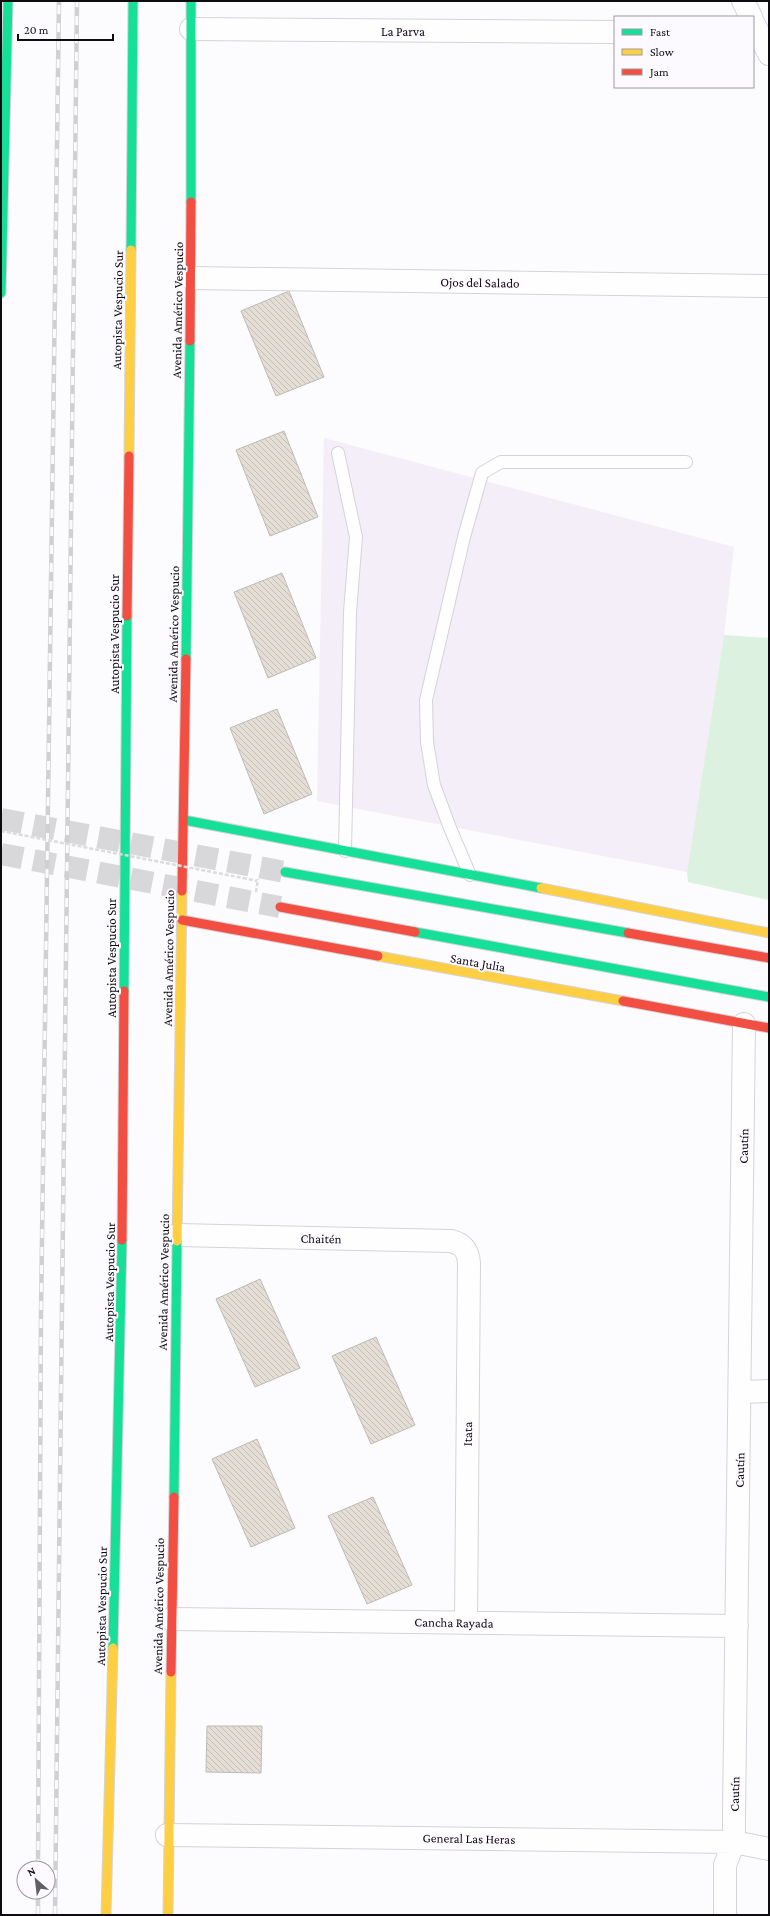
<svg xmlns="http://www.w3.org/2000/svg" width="770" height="1916" viewBox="0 0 770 1916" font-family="'Crimson Pro',serif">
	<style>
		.built { fill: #f3eef7 }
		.pitch { fill: #ddf1e0 }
		.building { fill: url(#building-back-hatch); stroke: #bdbbb8 }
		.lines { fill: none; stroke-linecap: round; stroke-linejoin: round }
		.secondary-tunnel { stroke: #d8d7da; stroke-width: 22; stroke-dasharray: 22 11; stroke-linecap: butt }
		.lane-casing { stroke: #d5d3d7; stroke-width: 14 }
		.street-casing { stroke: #d5d3d7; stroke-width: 24 }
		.fast-casing { stroke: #d5d3d7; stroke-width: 11 }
		.slow-casing { stroke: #d5d3d7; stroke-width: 11 }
		.jam-casing { stroke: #d5d3d7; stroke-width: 11 }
		.path { stroke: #dcdcdc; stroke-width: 2.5; stroke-dasharray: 4 2; stroke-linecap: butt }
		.lane { stroke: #fffeff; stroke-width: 12 }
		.street { stroke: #fffeff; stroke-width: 22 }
		.fast { stroke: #16e098; stroke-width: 9 }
		.slow { stroke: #ffcf43; stroke-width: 9 }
		.jam { stroke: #f24e42; stroke-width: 9 }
		.rail-casing { stroke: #d0d0d0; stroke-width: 4.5 }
		.rail { stroke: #fcfafe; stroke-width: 3; stroke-dasharray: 9; stroke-linecap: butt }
		.path-bridge { stroke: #dcdcdc; stroke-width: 2.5; stroke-dasharray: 4 2; stroke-linecap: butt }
		.labels { text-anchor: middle; stroke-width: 4; stroke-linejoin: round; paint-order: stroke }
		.street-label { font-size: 13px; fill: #0e0b11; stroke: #fcfafe }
	</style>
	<defs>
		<pattern id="building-back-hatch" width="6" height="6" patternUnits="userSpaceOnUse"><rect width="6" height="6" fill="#e4ded5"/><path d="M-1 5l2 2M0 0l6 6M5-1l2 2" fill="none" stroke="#c2bdb6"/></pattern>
	</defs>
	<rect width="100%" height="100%" fill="#fcfbfd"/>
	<path class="built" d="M324,438L734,547L724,635L687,872L317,801Z"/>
	<path class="pitch" d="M724,635L769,638V900L688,882L687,872Z"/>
	<path class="building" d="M289,291L324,377L276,396L241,311Z
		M284,431L318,517L270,536L236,450Z
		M282,573L316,658L268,678L234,592Z
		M277,709L312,794L264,814L230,728Z
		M260,1279L300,1368L255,1387L216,1299Z
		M376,1337L415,1425L371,1444L332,1356Z
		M257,1439L295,1528L251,1547L212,1459Z
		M373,1497L412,1585L367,1604L328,1516Z
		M207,1726H262L261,1773L206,1772Z"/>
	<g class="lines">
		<path class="secondary-tunnel" d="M1,819L285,872
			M1,854L280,907"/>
		<g class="lane-casing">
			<path id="lane" d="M338,453L356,537L350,612L345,851
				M470,875L450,828L434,785L427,742L426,700L464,537L482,473L501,462H686"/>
		</g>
		<g class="street-casing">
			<path id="street" d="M743,1L751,17
				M753,22L769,54
				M191,29L615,32
				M191,278L769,286
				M177,1235L451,1241C463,1244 468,1250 469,1263L466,1623
				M740,1392L769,1391
				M171,1619L737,1626
				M167,1835L734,1842L769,1849
				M725,1915V1865L734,1842V1814L744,1024"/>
		</g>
		<g class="fast-casing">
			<path id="fast" d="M191,1V202
				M131,250L133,1
				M1,293L8,1
				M186,659L190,341
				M184,820L541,888
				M285,872L628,933
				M415,932L769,997
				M124,991L127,616
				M174,1497L177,1241
				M113,1648L122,1240"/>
		</g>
		<g class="slow-casing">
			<path id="slow" d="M129,456L131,250
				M541,888L769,933
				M378,956L623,1001
				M177,1241L182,891
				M106,1915L113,1648
				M168,1915L171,1672"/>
		</g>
		<g class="jam-casing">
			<path id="jam" d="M190,341L191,202
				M127,616L129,456
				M182,891L186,659
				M280,907L415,932
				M182,920L378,956
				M628,933L769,958
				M623,1001L769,1028
				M122,1240L124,991
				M171,1672L174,1497"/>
		</g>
		<path class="path" d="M243,878L257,881
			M256,892L258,879"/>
		<use href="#lane" class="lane"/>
		<use href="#street" class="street"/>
		<use href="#fast" class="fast"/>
		<use href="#slow" class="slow"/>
		<use href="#jam" class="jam"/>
		<g class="rail-casing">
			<path id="rail" d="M38,1868L41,1312L59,1
				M38,1915V1892
				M55,1915L77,1"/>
		</g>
		<use href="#rail" class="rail"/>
		<path class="path-bridge" d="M1,831L243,878"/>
	</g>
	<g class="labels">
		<g class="street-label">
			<text x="403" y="36">La Parva</text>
			<text transform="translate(480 282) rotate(1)" y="5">Ojos del Salado</text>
			<text transform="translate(117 310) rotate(-89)" y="5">Autopista Vespucio Sur</text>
			<text transform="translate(177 310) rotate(-89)" y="5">Avenida Américo Vespucio</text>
			<text transform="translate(114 634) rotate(-90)" y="5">Autopista Vespucio Sur</text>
			<text transform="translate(173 634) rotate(-89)" y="5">Avenida Américo Vespucio</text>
			<text transform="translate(111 958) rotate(-90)" y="5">Autopista Vespucio Sur</text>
			<text transform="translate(168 958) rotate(-89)" y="5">Avenida Américo Vespucio</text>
			<text transform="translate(478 962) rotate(10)" y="5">Santa Julia</text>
			<text transform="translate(743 1146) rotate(-89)" y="5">Cautín</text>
			<text transform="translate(321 1238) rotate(1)" y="5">Chaitén</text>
			<text transform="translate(109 1282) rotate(-89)" y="5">Autopista Vespucio Sur</text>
			<text transform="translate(163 1282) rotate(-89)" y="5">Avenida Américo Vespucio</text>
			<text transform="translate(467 1434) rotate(-89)" y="5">Itata</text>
			<text transform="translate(739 1470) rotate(-89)" y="5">Cautín</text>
			<text transform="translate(101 1606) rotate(-89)" y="5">Autopista Vespucio Sur</text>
			<text transform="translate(158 1606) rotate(-89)" y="5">Avenida Américo Vespucio</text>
			<text transform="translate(454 1622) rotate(1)" y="5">Cancha Rayada</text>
			<text transform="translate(734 1794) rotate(-89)" y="5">Cautín</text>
			<text transform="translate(469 1838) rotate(1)" y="5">General Las Heras</text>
		</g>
	</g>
	<rect width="770" height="1916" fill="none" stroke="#0e0b11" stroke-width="4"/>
	<rect x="614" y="16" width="140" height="72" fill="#fcfafe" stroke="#9d9a9f"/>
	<rect x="622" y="29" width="20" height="6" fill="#16e098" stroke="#9d9a9f"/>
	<text x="650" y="36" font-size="12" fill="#0e0b11">Fast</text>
	<rect x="622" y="49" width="20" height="6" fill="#ffcf43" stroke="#9d9a9f"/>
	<text x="650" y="56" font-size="12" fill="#0e0b11">Slow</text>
	<rect x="622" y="69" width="20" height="6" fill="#f24e42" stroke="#9d9a9f"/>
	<text x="650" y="76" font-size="12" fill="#0e0b11">Jam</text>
	<g transform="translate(36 1880) rotate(332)"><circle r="19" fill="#fcfafe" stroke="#9d9a9f"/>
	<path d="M0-3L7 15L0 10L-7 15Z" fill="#615f64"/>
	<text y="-6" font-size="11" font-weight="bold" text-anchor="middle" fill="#0e0b11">N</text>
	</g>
	<path d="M18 34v6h95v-6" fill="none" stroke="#0e0b11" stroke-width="2"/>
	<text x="24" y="34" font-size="12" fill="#0e0b11" stroke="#fcfafe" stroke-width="3" paint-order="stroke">20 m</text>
</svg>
